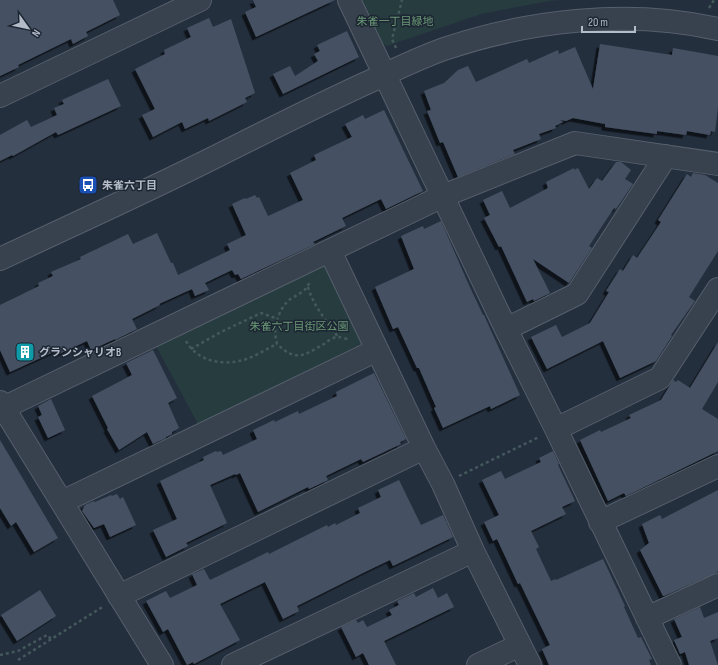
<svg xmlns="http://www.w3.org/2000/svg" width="718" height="665" viewBox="0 0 718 665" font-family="'Sofia Sans Condensed','Noto Sans JP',sans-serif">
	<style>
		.green { fill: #263c3f }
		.building { fill: #455162; filter: url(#shadow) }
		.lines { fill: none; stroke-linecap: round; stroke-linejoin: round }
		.minor-casing { stroke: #565f6c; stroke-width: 24 }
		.path { stroke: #44595c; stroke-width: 2.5; stroke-dasharray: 3 3; stroke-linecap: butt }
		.minor { stroke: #38414e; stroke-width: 22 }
		.labels { text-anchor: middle; stroke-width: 3; stroke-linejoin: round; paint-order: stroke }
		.park-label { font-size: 11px; fill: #6b9a76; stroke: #1d2633 }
		.poi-label { font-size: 11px; font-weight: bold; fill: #b4bcc9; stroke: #1d2633; text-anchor: start }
	</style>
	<defs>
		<filter id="shadow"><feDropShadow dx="-3.5" dy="3.5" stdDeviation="0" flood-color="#0009"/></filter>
	</defs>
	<rect width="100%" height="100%" fill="#242f3e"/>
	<path class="green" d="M361,0H562L549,1L481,14L387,46L383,44Z
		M320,264L330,269L363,338L359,349L199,426L155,344Z"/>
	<path class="building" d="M0,0H113L120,15L86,32L88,36L73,44L71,39L18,65L19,67L0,76Z
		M253,0H335L256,37L245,12L256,7Z
		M209,18L213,27L231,19L255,93L245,98L247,102L209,121L208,118L185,129L182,122L153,137L142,115L155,109L135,69L165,54L164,50L191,37L187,28Z
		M347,31L359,57L283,94L273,74L290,66L295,76L318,61L314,54L320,51L317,45Z
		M600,44L672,55L673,48L718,56V107L715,132L711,131L710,135L687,131L686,135L657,131V134L605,127V124L573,118L566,121L560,120L563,122L555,126L556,128L539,134L541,139L513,150L515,154L458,177L443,142L440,143L427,111L431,110L424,91L444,83L458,70L468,66L476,82L527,59L529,63L558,50L559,54L575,47L593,89Z
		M108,79L121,106L58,135L56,132L13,156L12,155L0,161V135L27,120L31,127L57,115L54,108L64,104L62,100Z
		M384,110L423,191L386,209L381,199L342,218L346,226L313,242L315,244L294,254L241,279L238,274L235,275L232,270L205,283L209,290L195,296L192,289L159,304L160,305L132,319L137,329L115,340V339L91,350L87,341L59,354L58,350L10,372L0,350V305L39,286L38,283L53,276L51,272L81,259L80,257L128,234L133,244L157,233L171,263H173L178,275L224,253L230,250L227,244L246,235L232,204L245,198L246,199L255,195L257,198L259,197L268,216L303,200L290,173L316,160L314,155L352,137L345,124L363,115L365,119Z
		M616,162H621L631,170L625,179L633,184L616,209L614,208L589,246L592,248L569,283L533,259L550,293L534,301L533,299L527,302L501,246L499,247L484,218L490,215L483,200L502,191L510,208L548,188L546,182L574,168V170L578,168L589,189L597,178L602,181Z
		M693,173L705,175L718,183V251L689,297L695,301L671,335L672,336L656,361L620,378L603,341L547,369L531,337L556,325L562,337L590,323L609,292L606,291L620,269L623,271L633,255L637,258L661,222L658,220L687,174L691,177Z
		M441,221L468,283L483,315H484L520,395L491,409L490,406L443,428L434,408L436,407L419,368H417L398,327L393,329L375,287L414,269L401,236L423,226L424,229Z
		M718,342V382L702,409L718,419V451L626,496L624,493L608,501L580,440L600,430L601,432L631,418L629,415L661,400L673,380L676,382L678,380L690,388Z
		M153,350L177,398L168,403L179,428L172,432V434L166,437V438L153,444L147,432L119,450L107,429L108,428L92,396L132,375L126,363Z
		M374,373L406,439L400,442L401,444L363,462L361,459L326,476L328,480L309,489L308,487L258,512L240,473L236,475L235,474L210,485L227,523L186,543L188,546L166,557L153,530L177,519L160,481L204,460L203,457L216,451L217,452L221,451L223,455L257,439L253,430L274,420L275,422L298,411L299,414L337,396L336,392Z
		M51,399L65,430L48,438L38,417L42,415L38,406Z
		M0,440L58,538L34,552L16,522L11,526L0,508Z
		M553,451L559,464L558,465L575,501L562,507L566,514L531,531L539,547L536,549L551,581L555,579L556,580L603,559L625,606L624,607L638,638L641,637L652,659L649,660L651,665H549L542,649L550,645L520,583L518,584L497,539L493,541L484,522L499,515L482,480L501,471L505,479L541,462L539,458Z
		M399,480L421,525L443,515L453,537L393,566L390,560L367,571L297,606L299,611L283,619L265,582L220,604L240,640L194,664L193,662L187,665L168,629L163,632L146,601L166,591L170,598L197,585L192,574L204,569L210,580L268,552L269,554L327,525L328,527L335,523L336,525L360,513L358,508L381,497L378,490Z
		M718,490V572L664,596H663L640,550L649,543L642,524L660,515L662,519Z
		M117,494L120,499L123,497L136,525L110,537L104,524L94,528L82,511L85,505L94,501L95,502L111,495L112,496Z
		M433,588L438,598L447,593L454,607L384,641L396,665H369L363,653L356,657L341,627L356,620L358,623L363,620L367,627L392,615L389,610L399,605L397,601L414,593L416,597Z
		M40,590L56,616L17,641L1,615Z
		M700,607L704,618L718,612V638L710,641L718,665H689L685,652L680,654L674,640L682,637L674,619Z"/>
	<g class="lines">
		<g class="minor-casing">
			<path id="minor" d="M349,0L506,329L556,429L670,665
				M0,96L200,0
				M330,251L424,448L443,484L473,551L530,665
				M0,259C74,224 150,190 223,153C273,128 322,103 373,80C396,69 419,58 444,49C530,20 628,9 718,29
				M506,329L577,294L666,156
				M0,402L162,665
				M3,408L443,196L575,143L718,164
				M556,429L660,378L718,289
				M62,502L377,350
				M600,522L718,466
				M119,596L424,448
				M647,618L718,585
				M233,665L473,551
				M478,665L520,645"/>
		</g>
		<path class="path" d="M709,8L714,0
			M396,48L392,39L402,0
			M309,283C306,293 294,295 287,302C281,308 275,322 275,331C275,335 276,339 277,344C296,362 303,356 324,344C328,341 333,337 338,337C342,337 347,339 350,340
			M308,287C313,306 327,321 338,337
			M186,341C197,361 222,366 243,360C255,357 266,349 277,344
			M191,349L221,332L261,313L278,319
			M459,476L539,437
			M0,655L18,651L47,635L51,639
			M18,660L104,606"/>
		<use href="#minor" class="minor"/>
	</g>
	<defs>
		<g id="bus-square" transform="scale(1)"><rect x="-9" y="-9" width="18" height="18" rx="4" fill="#1a4fb4" stroke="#1d2633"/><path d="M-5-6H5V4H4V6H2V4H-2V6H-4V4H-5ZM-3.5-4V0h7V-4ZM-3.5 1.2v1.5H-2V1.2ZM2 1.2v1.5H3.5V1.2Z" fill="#fff"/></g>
		<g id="building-square" transform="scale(1)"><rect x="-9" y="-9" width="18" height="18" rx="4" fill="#0f9aa8" stroke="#1d2633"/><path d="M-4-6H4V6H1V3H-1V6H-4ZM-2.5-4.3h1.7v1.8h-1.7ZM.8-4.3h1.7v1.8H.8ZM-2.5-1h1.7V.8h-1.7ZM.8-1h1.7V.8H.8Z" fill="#fff"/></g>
	</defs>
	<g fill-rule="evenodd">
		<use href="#bus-square" x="88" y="185"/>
		<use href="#building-square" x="25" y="352"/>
	</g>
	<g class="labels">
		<g class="park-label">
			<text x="395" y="25">朱雀一丁目緑地</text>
			<text x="299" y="330">朱雀六丁目街区公園</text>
		</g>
		<g class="poi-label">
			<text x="102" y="189">朱雀六丁目</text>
			<text x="39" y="356">グランシャリオB</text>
		</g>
	</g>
	<g transform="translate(28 28) rotate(123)" stroke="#1d2633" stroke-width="3" paint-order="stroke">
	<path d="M0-3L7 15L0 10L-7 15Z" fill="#b4bcc9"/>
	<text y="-6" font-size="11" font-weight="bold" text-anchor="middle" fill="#b4bcc9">N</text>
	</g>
	<path d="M582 26v6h53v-6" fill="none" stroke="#b4bcc9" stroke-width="2"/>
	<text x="588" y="26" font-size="12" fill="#b4bcc9" stroke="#1d2633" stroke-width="3" paint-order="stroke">20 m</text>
</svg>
